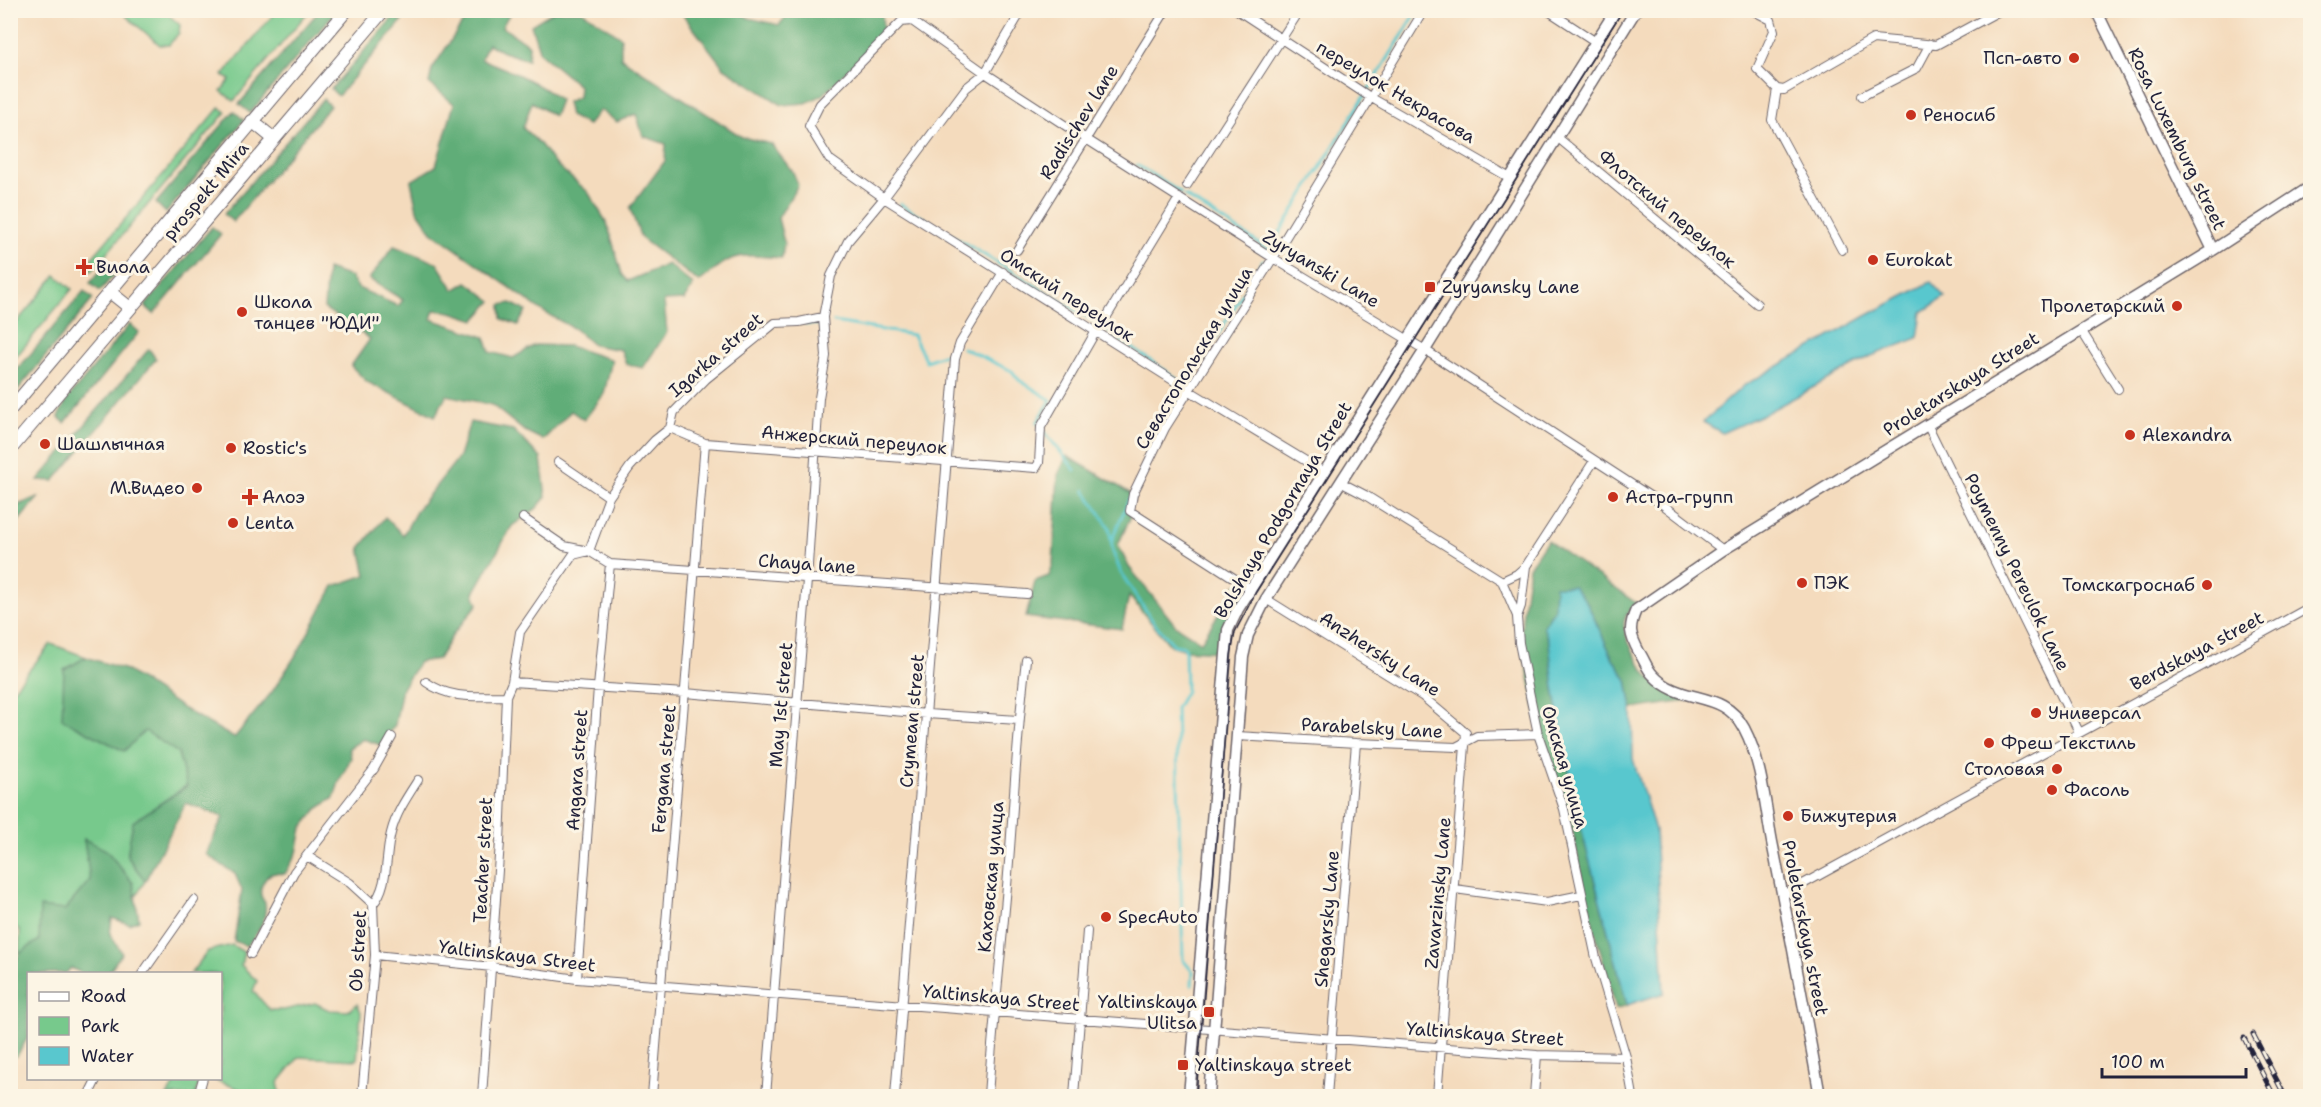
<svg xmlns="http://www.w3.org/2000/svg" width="2321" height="1107" viewBox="0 0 2321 1107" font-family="'Shantell Sans',sans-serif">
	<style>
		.green { fill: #77c98c; stroke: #4c7664; stroke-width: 1.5 }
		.forest { fill: #61ad78; stroke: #42685a; stroke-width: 1.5 }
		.water { fill: #59c7ce; stroke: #3e7484; stroke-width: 1.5 }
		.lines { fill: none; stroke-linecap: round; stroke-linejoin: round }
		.stream { stroke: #59c7ce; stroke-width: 3 }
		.street-casing { stroke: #6c6368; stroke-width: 10 }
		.secondary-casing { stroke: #6c6368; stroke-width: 13 }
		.primary-casing { stroke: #6c6368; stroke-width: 14 }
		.street { stroke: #fff; stroke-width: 8 }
		.secondary { stroke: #fff; stroke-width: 10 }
		.primary { stroke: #fff; stroke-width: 12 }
		.tram { stroke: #22223b; stroke-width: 1.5 }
		.rail-casing { stroke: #22223b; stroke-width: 5 }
		.rail { stroke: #fcf5e5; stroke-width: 3; stroke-dasharray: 9; stroke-linecap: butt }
		.poi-dot { fill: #c8321e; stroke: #fcf5e5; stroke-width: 2 }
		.labels { text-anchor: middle; stroke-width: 6; stroke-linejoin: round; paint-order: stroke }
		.poi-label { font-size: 18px; fill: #22223b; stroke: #fcf5e5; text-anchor: start }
		.street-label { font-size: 18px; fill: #22223b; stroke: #fcf5e5 }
	</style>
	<rect width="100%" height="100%" fill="#fcf5e5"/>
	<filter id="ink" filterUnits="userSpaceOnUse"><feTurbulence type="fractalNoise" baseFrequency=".0167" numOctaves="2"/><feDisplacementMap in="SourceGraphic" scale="12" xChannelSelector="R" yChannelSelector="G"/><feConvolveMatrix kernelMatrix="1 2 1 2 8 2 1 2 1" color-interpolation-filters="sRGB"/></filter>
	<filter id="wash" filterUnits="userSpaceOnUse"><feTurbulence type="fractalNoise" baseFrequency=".008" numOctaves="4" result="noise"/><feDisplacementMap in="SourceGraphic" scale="24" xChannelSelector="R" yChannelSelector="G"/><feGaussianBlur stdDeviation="1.35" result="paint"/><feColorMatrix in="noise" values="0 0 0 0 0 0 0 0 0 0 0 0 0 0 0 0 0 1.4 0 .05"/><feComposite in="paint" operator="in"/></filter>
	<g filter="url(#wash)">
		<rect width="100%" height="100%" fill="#f4dbbd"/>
		<path class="green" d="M277,10L309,11L234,101L221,91L230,80L223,75Z
			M124,11H164L180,25L179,33L169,45H160L126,16Z
			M220,107L226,112L92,271L85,266Z
			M56,275L72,289L11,363V329Z
			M51,644L86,657L64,670L178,753L187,785L133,822L128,856L145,881L135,898L133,883L106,850L84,840L91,880L39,940L19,954L20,931L11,922V692Z
			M232,945L244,952L241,965L257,981L253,991L270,1010H284L315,1003L329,1010L348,1011L357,1004L361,1012L357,1060L299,1057L278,1083L281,1096H248L249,1093L213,1079L220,1078V974L191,973L208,951Z
			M178,1079H200L195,1096H167Z"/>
		<path class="forest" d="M319,11H336L250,113L239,104Z
			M477,11H511L502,27L529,45L528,60L503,52L488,44L481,59C509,70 536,81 560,100L554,116L532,102L523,128L541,145L553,162L588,192L607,223L622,274L628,281L668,264L693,285L684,300L664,301L667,332L643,368L626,364L621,350L593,345L575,329L544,312L432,232L417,210L411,181L436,166L454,104L429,83L432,69L465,19Z
			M554,11H582L621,37V58L742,137L771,144L793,172L798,185L778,218L784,242L782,258C734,254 736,252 699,282L641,238L630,208L665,161L666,144L643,136L636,114L617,122L600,110L588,125L570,116L567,102L578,97L579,86L540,53L531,25Z
			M680,11H736L749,18L779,25L791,11H878L882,12L883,34L823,95L806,103L782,105L724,68Z
			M395,15L402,21L338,96L331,89Z
			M323,99L330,106L233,222L224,214Z
			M234,111L244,120L166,213L156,203Z
			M212,227L221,234L154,314L145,306Z
			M394,246L437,263L454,290L467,282L492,301L475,320L451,312L434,310L431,319L485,337L490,352L513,358L535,345L569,346L612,360L604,394L584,420L571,411L543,440L523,430L492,405L447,395L435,416L367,382L351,366L370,339L324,308L327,269L351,277L358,288L398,306L403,300L369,279Z
			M108,262L118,270L100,291L90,283Z
			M84,291L93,299L11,398V377Z
			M511,303L526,311L518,325L502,319L501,305Z
			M130,324L139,332L65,423L58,417L68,398Z
			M149,349L156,359L54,481L38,480Z
			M470,422L513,430L541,458L546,497L536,509L512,526L474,593L478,604L454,633L438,659L419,662L402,688L395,725L381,745L363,739L349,748L351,758L339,782L334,798L317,809L302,828L297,853L285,874C280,874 275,872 271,874C265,877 259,888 261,895C261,898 264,900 265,903C268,918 256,937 246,946L234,941L242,890L235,874L206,854L223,817L186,803L145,881L127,856L133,822L187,786L178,753L145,731L124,751L62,719L64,670L86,657L126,670L184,709L234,738L272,692L296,655L334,586L366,575L360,548L385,517L403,535L417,510L459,457Z
			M1067,456L1130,493V518L1118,545L1129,567L1176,626L1201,642L1237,584L1247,590L1224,630L1219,652L1187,650L1170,645L1129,596L1122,629L1026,617L1035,581L1049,576L1053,564L1058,475Z
			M39,497L11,530V514L18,505Z
			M1547,540L1636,603C1631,607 1625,616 1624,622C1622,635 1643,672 1652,680C1663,690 1675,696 1688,701L1632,709L1627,680L1612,657L1586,601L1554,610L1543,626L1549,642L1554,688L1564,747L1583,836L1627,1005L1616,1009L1585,894L1568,808L1541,734L1521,640L1522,619L1529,567Z
			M84,839L106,850L133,883L139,920L129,924L112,918L110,934L122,953L108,973H81L71,968L66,973L28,974V1037L17,1056L11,1057V975L19,954L39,940L40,907L65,910L90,880Z"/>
		<path class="water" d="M1931,282L1945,297L1922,312L1918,338L1871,356L1766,413L1722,433L1703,422L1743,386L1866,316Z
			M1555,586H1573L1586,601L1612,657L1627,680L1632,709L1633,759L1655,830L1664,993L1627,1005L1583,836L1564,747L1554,688L1549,642L1543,626L1554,610Z"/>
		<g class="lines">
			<path class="stream" d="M1137,165L1181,193
				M1185,196L1269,250L1418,10
				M900,204L1092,320L1187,386
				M834,322L913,335L926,361L951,352
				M806,324H820
				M963,348L1012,371L1019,380L1051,400L1037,423
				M1188,384L1263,260
				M1171,412L1181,396
				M1044,431L1075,470
				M1085,490L1109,527L1113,552L1121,573L1154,623L1174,645L1185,647L1186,691L1176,708L1183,960L1193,972L1192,985
				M1112,540L1129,499"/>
		</g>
	</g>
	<g filter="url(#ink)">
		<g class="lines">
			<g class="street-casing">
				<path id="street" d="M1237,10L1370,97L1510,178
					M1547,10L1596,42
					M1752,10L1771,20L1774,31L1757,69L1777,89L1784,90L1873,39L1936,45L2001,10
					M1777,89L1772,120L1842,250
					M1862,96L1917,68L1930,44
					M1557,137L1757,304
					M1187,185L1300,10
					M1017,250L1166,10
					M1106,318L1179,198
					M2081,330L2118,389
					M1927,424L2079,732
					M670,428L705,443L1036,468L1039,463L1041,427L1096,331
					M1594,461L1526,566L1521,606L1517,617L1519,643L1538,734L1564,809L1596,958L1626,1057L1633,1096
					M558,462L609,497
					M1324,472L1190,391L884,198L829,159L809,126L820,104L901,22L912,21L985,73L1086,139L1273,258L1425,350L1662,504L1723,550
					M1342,483L1365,495L1502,581L1517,574L1526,566
					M523,518L564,546L589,551L610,564L1027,594
					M1502,581L1517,616
					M1251,589L1130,511L1133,494L1165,428L1273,258L1424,10
					M1266,599L1422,696L1466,733L1437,1096
					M426,682C451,700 476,696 506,696
					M512,682L685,693L927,714L1018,720
					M1237,736L1356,743L1456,747L1477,736L1538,734
					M307,856L350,883L373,904
					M1455,889L1547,902L1581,895
					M1783,895L2310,607
					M251,954L294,872L374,769L392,737
					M375,955L492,967L577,979L1537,1055L1626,1057
					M142,974L194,900
					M577,979L598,687L610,564
					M88,1096L97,1078
					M198,1096L203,1078
					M362,1096L375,955L373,904C389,886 385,855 391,833C396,813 407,797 418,780
					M482,1096L500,842L506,696L512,682L520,632L573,555L589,551L609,497L630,467L655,440L670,428L674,412L706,379L775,323L799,322L823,317L831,276L848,241L884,198L966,88L985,73L1022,10
					M652,1096L705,443
					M766,1096L807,580L819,398L826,356L823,317
					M895,1096L955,359L960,343L1003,272
					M988,1096C993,1022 1002,948 1008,874C1014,802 1017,731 1026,660
					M1074,1096L1087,931
					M1327,1096L1356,743
					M1534,1096L1537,1055"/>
			</g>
			<g class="secondary-casing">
				<path id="secondary" d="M2096,10L2213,250
					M1189,1096L1228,630L1238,609L1616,10
					M1209,1096L1243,657L1248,635L1266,599L1425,350L1636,10
					M1820,1096C1805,1012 1789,927 1772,842C1765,805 1762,762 1744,728C1723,688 1681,706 1653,675C1647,669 1644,659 1639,652C1630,635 1628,628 1636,610L1723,550L2213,250L2310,187"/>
			</g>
			<g class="primary-casing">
				<path id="primary" d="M252,121L274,139
					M110,292L130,308
					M10,410L347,10
					M10,450L384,10"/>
			</g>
			<use href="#street" class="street"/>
			<use href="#secondary" class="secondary"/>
			<use href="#primary" class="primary"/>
			<path class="tram" d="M1196,1096L1231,655L1235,632L1256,592L1623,10"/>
			<g class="rail-casing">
				<path id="rail" d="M2253,1034L2285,1096
					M2244,1038L2274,1096"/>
			</g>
			<use href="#rail" class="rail"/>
		</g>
	</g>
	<g class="poi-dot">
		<circle cx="2074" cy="58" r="6"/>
		<circle cx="1911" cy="115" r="6"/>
		<circle cx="1873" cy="260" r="6"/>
		<path d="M81 258h6v6h6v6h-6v6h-6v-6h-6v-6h6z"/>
		<rect x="1424" y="281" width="12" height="12" rx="3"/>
		<circle cx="2177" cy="306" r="6"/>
		<circle cx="242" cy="312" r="6"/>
		<circle cx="2130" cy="435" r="6"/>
		<circle cx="45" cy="444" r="6"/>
		<circle cx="231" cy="448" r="6"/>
		<circle cx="197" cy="488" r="6"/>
		<path d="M247 488h6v6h6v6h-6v6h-6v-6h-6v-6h6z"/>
		<circle cx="1613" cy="497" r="6"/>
		<circle cx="233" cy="523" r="6"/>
		<circle cx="1802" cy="583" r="6"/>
		<circle cx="2207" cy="585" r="6"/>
		<circle cx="2036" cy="713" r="6"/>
		<circle cx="1989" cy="743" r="6"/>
		<circle cx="2057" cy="769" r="6"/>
		<circle cx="2052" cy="790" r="6"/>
		<circle cx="1788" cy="816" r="6"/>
		<circle cx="1106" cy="917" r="6"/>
		<rect x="1203" y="1006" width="12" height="12" rx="3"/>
		<rect x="1177" y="1059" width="12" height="12" rx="3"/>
	</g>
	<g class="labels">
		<g class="poi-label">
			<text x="2062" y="64" text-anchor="end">Псп-авто</text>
			<text x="1923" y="121">Реносиб</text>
			<text x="1885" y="266">Eurokat</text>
			<text x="96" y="273">Виола</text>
			<text x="1442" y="293">Zyryansky Lane</text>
			<text x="254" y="308">Школа<tspan x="254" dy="21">танцев "ЮДИ"</tspan></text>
			<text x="2165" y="312" text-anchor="end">Пролетарский</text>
			<text x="2142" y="441">Alexandra</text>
			<text x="57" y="450">Шашлычная</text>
			<text x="243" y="454">Rostic's</text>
			<text x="185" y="494" text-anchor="end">М.Видео</text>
			<text x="262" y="503">Алоэ</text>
			<text x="1625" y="503">Астра-групп</text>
			<text x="245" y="529">Lenta</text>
			<text x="1814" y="589">ПЭК</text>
			<text x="2195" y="591" text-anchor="end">Томскагроснаб</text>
			<text x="2048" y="719">Универсал</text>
			<text x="2001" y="749">Фреш Текстиль</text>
			<text x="2045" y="775" text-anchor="end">Столовая</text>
			<text x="2064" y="796">Фасоль</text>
			<text x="1800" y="822">Бижутерия</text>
			<text x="1118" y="923">SpecAuto</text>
			<text x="1197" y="1008" text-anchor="end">Yaltinskaya<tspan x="1197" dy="21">Ulitsa</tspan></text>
			<text x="1195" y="1071">Yaltinskaya street</text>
		</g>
		<g class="street-label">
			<text transform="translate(1396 92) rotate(31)" y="6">переулок Некрасова</text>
			<text transform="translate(1079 122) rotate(-58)" y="6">Radischev lane</text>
			<text transform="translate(2177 139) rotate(64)" y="6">Rosa Luxemburg street</text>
			<text transform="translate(206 191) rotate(-50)" y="6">prospekt Mira</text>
			<text transform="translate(1667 209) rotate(40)" y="6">Флотский переулок</text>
			<text transform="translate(1321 269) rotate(31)" y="6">Zyryanski Lane</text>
			<text transform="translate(1067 295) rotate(33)" y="6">Омский переулок</text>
			<text transform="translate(716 355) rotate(-41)" y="6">Igarka street</text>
			<text transform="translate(1194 358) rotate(-59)" y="6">Севастопольская улица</text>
			<text transform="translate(1961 384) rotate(-32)" y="6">Proletarskaya Street</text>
			<text transform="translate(854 440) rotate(5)" y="6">Анжерский переулок</text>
			<text transform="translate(1283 510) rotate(-59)" y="6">Bolshaya Podgornaya Street</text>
			<text transform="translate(807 564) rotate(4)" y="6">Chaya lane</text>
			<text transform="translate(2017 572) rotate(64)" y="6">Poymenny Pereulok Lane</text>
			<text transform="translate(2197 651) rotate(-28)" y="6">Berdskaya street</text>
			<text transform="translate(1380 654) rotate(33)" y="6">Anzhersky Lane</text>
			<text transform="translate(781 705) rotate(-85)" y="6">May 1st street</text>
			<text transform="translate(912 721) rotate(-85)" y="6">Crymean street</text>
			<text transform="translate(1372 728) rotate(3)" y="6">Parabelsky Lane</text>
			<text transform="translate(1565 767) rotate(74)" y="6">Омская улица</text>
			<text transform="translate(664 769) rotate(-85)" y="6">Fergana street</text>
			<text transform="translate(577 770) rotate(-86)" y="6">Angara street</text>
			<text transform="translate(483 860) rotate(-87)" y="6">Teacher street</text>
			<text transform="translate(991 877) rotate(-85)" y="6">Каховская улица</text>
			<text transform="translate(1438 893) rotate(-85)" y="6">Zavarzinsky Lane</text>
			<text transform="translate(1327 919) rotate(-85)" y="6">Shegarsky Lane</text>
			<text transform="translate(1805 928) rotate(79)" y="6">Proletarskaya street</text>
			<text transform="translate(358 951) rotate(-87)" y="6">Ob street</text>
			<text transform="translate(517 956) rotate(7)" y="6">Yaltinskaya Street</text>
			<text transform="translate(1001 998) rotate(5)" y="6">Yaltinskaya Street</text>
			<text transform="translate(1485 1034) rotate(4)" y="6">Yaltinskaya Street</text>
		</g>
	</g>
	<rect width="2321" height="1107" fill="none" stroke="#fcf5e5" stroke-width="36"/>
	<rect x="27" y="972" width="195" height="108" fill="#fcf5e5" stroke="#a5a1a1" stroke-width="1.5"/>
	<rect x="39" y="992" width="30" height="9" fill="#ffffff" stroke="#a5a1a1" stroke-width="1.5"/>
	<text x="81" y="1002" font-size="18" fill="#22223b">Road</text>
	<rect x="39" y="1017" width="30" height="18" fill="#77c98c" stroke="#a5a1a1" stroke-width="1.5"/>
	<text x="81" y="1032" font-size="18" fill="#22223b">Park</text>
	<rect x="39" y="1047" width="30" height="18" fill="#59c7ce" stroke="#a5a1a1" stroke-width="1.5"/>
	<text x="81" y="1062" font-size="18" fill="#22223b">Water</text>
	<path d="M2102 1068v9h144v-9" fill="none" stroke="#22223b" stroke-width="3"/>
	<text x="2111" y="1068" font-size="18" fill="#22223b" stroke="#fcf5e5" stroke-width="4.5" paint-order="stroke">100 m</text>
</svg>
